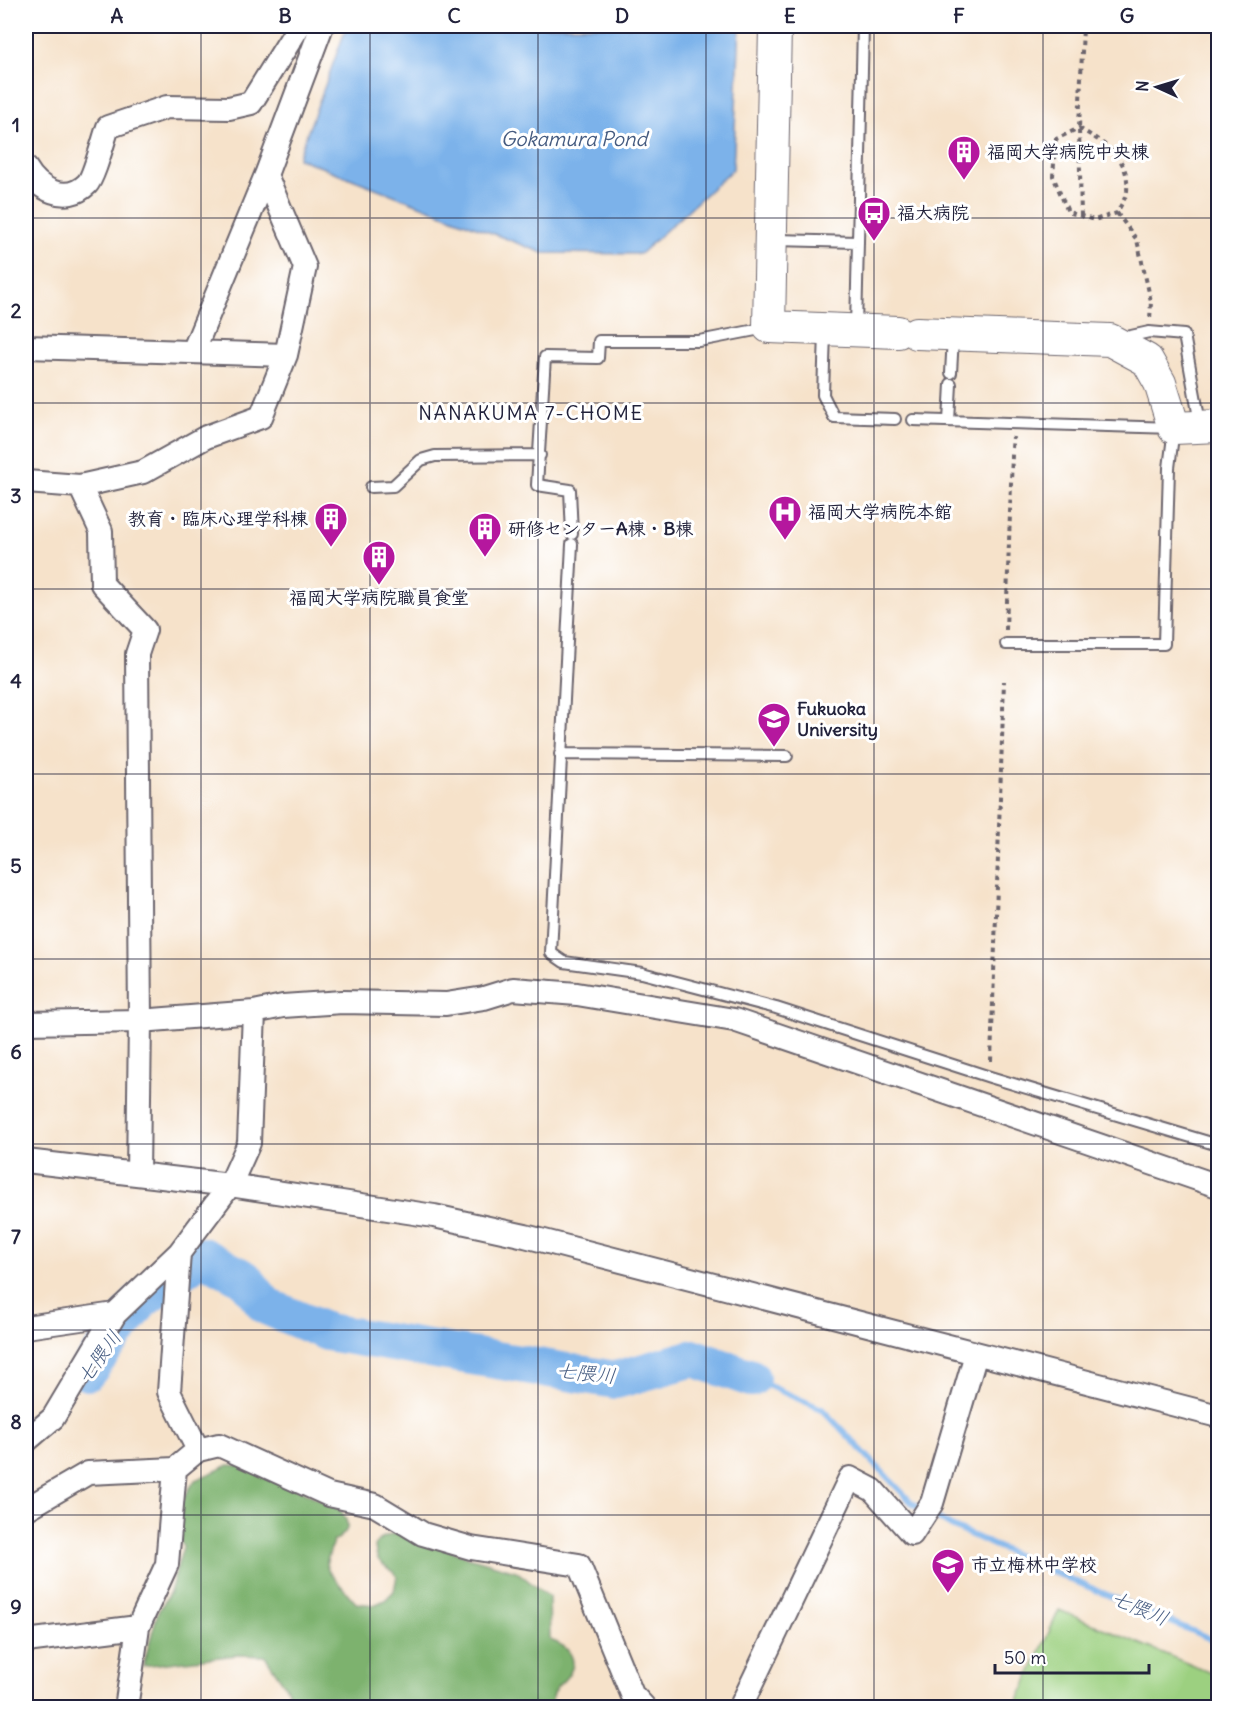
<svg xmlns="http://www.w3.org/2000/svg" width="1244" height="1733" viewBox="0 0 1244 1733" font-family="Delius,'Klee One',sans-serif">
	<style>
		.green { fill: #9cd080; stroke: #5f795e; stroke-width: 1.5 }
		.forest { fill: #7db26e; stroke: #506a54; stroke-width: 1.5 }
		.water { fill: #7bb2ea; stroke: #4e6a92; stroke-width: 1.5 }
		.lines { fill: none; stroke-linecap: round; stroke-linejoin: round }
		.stream { stroke: #7bb2ea; stroke-width: 6 }
		.river { stroke: #7bb2ea; stroke-width: 38 }
		.lane-casing { stroke: #6c656d; stroke-width: 14 }
		.street-casing { stroke: #6c656d; stroke-width: 26 }
		.secondary-casing { stroke: #6c656d; stroke-width: 34 }
		.path { stroke: #6c656d; stroke-width: 4; stroke-dasharray: 4.5 4.5; stroke-linecap: butt }
		.lane { stroke: #fff; stroke-width: 10 }
		.street { stroke: #fff; stroke-width: 22 }
		.secondary { stroke: #fff; stroke-width: 32 }
		.grid { fill: none; stroke: #22223b; stroke-width: 1.5; stroke-opacity: 0.55 }
		.labels { text-anchor: middle; stroke-width: 6; stroke-linejoin: round; paint-order: stroke }
		.poi-label { font-size: 18px; font-weight: bold; fill: #22223b; stroke: #fff; text-anchor: start }
		.water-label { font-size: 20px; font-style: italic; fill: #465c81; stroke: #fff }
		.neighbourhood-label { font-size: 20px; letter-spacing: 1.5px; fill: #22223b; stroke: #fff }
		.neatline { fill: none; stroke: #22223b; stroke-width: 2 }
		.grid-label { font-size: 20px; text-anchor: middle; font-weight: bold; fill: #22223b }
	</style>
	<rect width="100%" height="100%" fill="#fff"/>
	<filter id="ink" filterUnits="userSpaceOnUse"><feTurbulence type="fractalNoise" baseFrequency=".0167" numOctaves="2"/><feDisplacementMap in="SourceGraphic" scale="12" xChannelSelector="R" yChannelSelector="G"/><feConvolveMatrix kernelMatrix="1 2 1 2 8 2 1 2 1" color-interpolation-filters="sRGB"/></filter>
	<filter id="wash" filterUnits="userSpaceOnUse"><feTurbulence type="fractalNoise" baseFrequency=".008" numOctaves="4" result="noise"/><feDisplacementMap in="SourceGraphic" scale="24" xChannelSelector="R" yChannelSelector="G"/><feGaussianBlur stdDeviation="1.35" result="paint"/><feColorMatrix in="noise" values="0 0 0 0 0 0 0 0 0 0 0 0 0 0 0 0 0 1.4 0 .05"/><feComposite in="paint" operator="in"/></filter>
	<g filter="url(#wash)">
		<rect width="100%" height="100%" fill="#f6e2ca"/>
		<path class="green" d="M1059,1610L1218,1676V1707H1015Z"/>
		<path class="forest" d="M229,1465L255,1467L340,1510C352,1526 349,1532 333,1542L326,1564L329,1572L356,1603L374,1605L385,1600L394,1591L397,1576C385,1563 376,1566 375,1545L382,1538L392,1534L407,1532L461,1555L516,1571L549,1597L550,1640C569,1646 582,1661 565,1679C561,1684 555,1687 553,1694C551,1698 552,1703 554,1708L295,1707L286,1687L265,1656L237,1655L143,1666L158,1612L170,1592L183,1547L172,1516L195,1480Z"/>
		<path class="water" d="M347,26H740L733,169L640,254L543,253L298,158Z"/>
		<g class="lines">
			<path class="stream" d="M751,1378L822,1409L914,1505L922,1509
				M931,1514L951,1526L1051,1571L1218,1642"/>
			<path class="river" d="M87,1372L141,1301L202,1256L245,1279L266,1306L327,1332L616,1380L694,1358L751,1378"/>
		</g>
	</g>
	<g filter="url(#ink)">
		<g class="lines">
			<g class="lane-casing">
				<path id="lane" d="M775,240L858,242
					M856,328L863,26
					M825,332L823,395L834,417L895,419
					M1122,338L1149,332L1184,335L1200,423
					M951,373L953,337
					M913,420L1174,428L1169,468L1164,644H1006
					M949,421L951,384
					M371,487L393,486L421,460L435,456L540,455
					M572,534L570,490L537,485L545,357L598,358L599,341H699L766,328
					M572,544L551,953L564,962L642,973L776,1008L990,1077L1218,1145
					M560,754L787,756"/>
			</g>
			<g class="street-casing">
				<path id="street" d="M26,168C38,189 66,205 87,184C94,177 104,138 108,127L167,107L229,108L251,103L299,26
					M26,347L286,355
					M193,352L266,175
					M26,482L80,486L101,531L102,584L145,630L137,654L140,1021L138,1174
					M80,486L143,472L206,437L261,417L286,355L305,267L266,175L322,26
					M26,1023L140,1021L254,1012L283,1006L342,1002L446,1004L484,998L513,989L577,994L734,1020L1218,1186
					M26,1161L230,1185L434,1216L525,1236L1218,1416
					M26,1327L115,1314L179,1253L230,1185L249,1143L254,1012
					M26,1441L53,1418L115,1314
					M198,1450L219,1445L329,1495L375,1505L423,1534L471,1548L579,1565L632,1694L645,1708
					M26,1509L88,1473L175,1469
					M26,1641L138,1627
					M126,1708L138,1627L167,1564L175,1469L198,1450L169,1392L179,1253
					M740,1708L850,1478L873,1490L912,1534L932,1503L976,1354"/>
			</g>
			<g class="secondary-casing">
				<path id="secondary" d="M775,26L769,327L898,332
					M917,333L1110,340L1147,360L1160,383L1174,428L1218,426"/>
			</g>
			<path class="path" d="M1079,128C1105,144 1130,157 1127,191C1126,198 1120,206 1117,213L1094,220L1068,212L1053,176L1056,139Z
				M1117,213L1137,240L1151,301L1150,320
				M1081,216L1079,128L1083,26
				M1012,448L1013,437
				M1006,630L1012,454
				M991,1061L1004,681"/>
			<use href="#lane" class="lane"/>
			<use href="#street" class="street"/>
			<use href="#secondary" class="secondary"/>
		</g>
	</g>
	<path class="grid" d="M201,26V1708M370,26V1708M538,26V1708M706,26V1708M874,26V1708M1043,26V1708M26,218H1218M26,403H1218M26,589H1218M26,774H1218M26,959H1218M26,1144H1218M26,1330H1218M26,1515H1218"/>
	<defs>
		<g id="building-pin" transform="scale(1.725)"><path d="M0 17L-7.5 6A9.5 9.5 0 1 1 7.5 6Z" fill="#b5179e" stroke="#fff"/><path d="M-4-6H4V6H1V3H-1V6H-4ZM-2.5-4.3h1.7v1.8h-1.7ZM.8-4.3h1.7v1.8H.8ZM-2.5-1h1.7V.8h-1.7ZM.8-1h1.7V.8H.8Z" fill="#fff"/></g>
		<g id="bus-pin" transform="scale(1.725)"><path d="M0 17L-7.5 6A9.5 9.5 0 1 1 7.5 6Z" fill="#b5179e" stroke="#fff"/><path d="M-5-6H5V4H4V6H2V4H-2V6H-4V4H-5ZM-3.5-4V0h7V-4ZM-3.5 1.2v1.5H-2V1.2ZM2 1.2v1.5H3.5V1.2Z" fill="#fff"/></g>
		<g id="hospital-pin" transform="scale(1.725)"><path d="M0 17L-7.5 6A9.5 9.5 0 1 1 7.5 6Z" fill="#b5179e" stroke="#fff"/><path d="M-5-5h3v3.5h4V-5h3V5h-3V1.5h-4V5h-3Z" fill="#fff"/></g>
		<g id="university-pin" transform="scale(1.725)"><path d="M0 17L-7.5 6A9.5 9.5 0 1 1 7.5 6Z" fill="#b5179e" stroke="#fff"/><path d="M0-5L7-2L0 1L-7-2ZM-4 1L0 2.5L4 1V4Q0 6-4 4Z" fill="#fff"/></g>
		<g id="school-pin" transform="scale(1.725)"><path d="M0 17L-7.5 6A9.5 9.5 0 1 1 7.5 6Z" fill="#b5179e" stroke="#fff"/><path d="M0-5L7-2L0 1L-7-2ZM-4 1L0 2.5L4 1V4Q0 6-4 4Z" fill="#fff"/></g>
	</defs>
	<g fill-rule="evenodd">
		<use href="#building-pin" x="964" y="152"/>
		<use href="#bus-pin" x="874" y="213"/>
		<use href="#hospital-pin" x="785" y="512"/>
		<use href="#building-pin" x="331" y="519"/>
		<use href="#building-pin" x="485" y="529"/>
		<use href="#building-pin" x="379" y="557"/>
		<use href="#university-pin" x="774" y="719"/>
		<use href="#school-pin" x="948" y="1565"/>
	</g>
	<g class="labels">
		<g class="poi-label">
			<text x="987" y="158">福岡大学病院中央棟</text>
			<text x="897" y="219">福大病院</text>
			<text x="808" y="518">福岡大学病院本館</text>
			<text x="308" y="525" text-anchor="end">教育・臨床心理学科棟</text>
			<text x="508" y="535">研修センターA棟・B棟</text>
			<text x="379" y="604" text-anchor="middle">福岡大学病院職員食堂</text>
			<text x="797" y="715">Fukuoka<tspan x="797" dy="21">University</tspan></text>
			<text x="971" y="1571">市立梅林中学校</text>
		</g>
		<g class="water-label">
			<text x="574" y="146">Gokamura Pond</text>
			<text transform="translate(99 1357) rotate(-54)" y="7">七隈川</text>
			<text transform="translate(586 1373) rotate(6)" y="7">七隈川</text>
			<text transform="translate(1140 1608) rotate(23)" y="7">七隈川</text>
		</g>
		<g class="neighbourhood-label">
			<text x="531" y="420">NANAKUMA 7-CHOME</text>
		</g>
	</g>
	<rect width="1244" height="1733" fill="none" stroke="#fff" stroke-width="66"/>
	<g transform="translate(1157 87) rotate(274)" stroke="#ffffff" stroke-width="4.5" paint-order="stroke">
	<path d="M0-4.5L10 22L0 15L-10 22Z" fill="#22223b"/>
	<text y="-9" font-size="16" font-weight="bold" text-anchor="middle" fill="#22223b">N</text>
	</g>
	<path d="M995 1664v9h154v-9" fill="none" stroke="#22223b" stroke-width="3"/>
	<text x="1004" y="1664" font-size="18" fill="#22223b" stroke="#ffffff" stroke-width="4.5" paint-order="stroke">50 m</text>
	<rect x="33" y="33" width="1178" height="1667" class="neatline"/>
	<g class="grid-label">
		<text x="117" y="23">A</text>
		<text x="285" y="23">B</text>
		<text x="454" y="23">C</text>
		<text x="622" y="23">D</text>
		<text x="790" y="23">E</text>
		<text x="959" y="23">F</text>
		<text x="1127" y="23">G</text>
		<text x="16" y="132">1</text>
		<text x="16" y="318">2</text>
		<text x="16" y="503">3</text>
		<text x="16" y="688">4</text>
		<text x="16" y="873">5</text>
		<text x="16" y="1059">6</text>
		<text x="16" y="1244">7</text>
		<text x="16" y="1429">8</text>
		<text x="16" y="1614">9</text>
	</g>
</svg>
